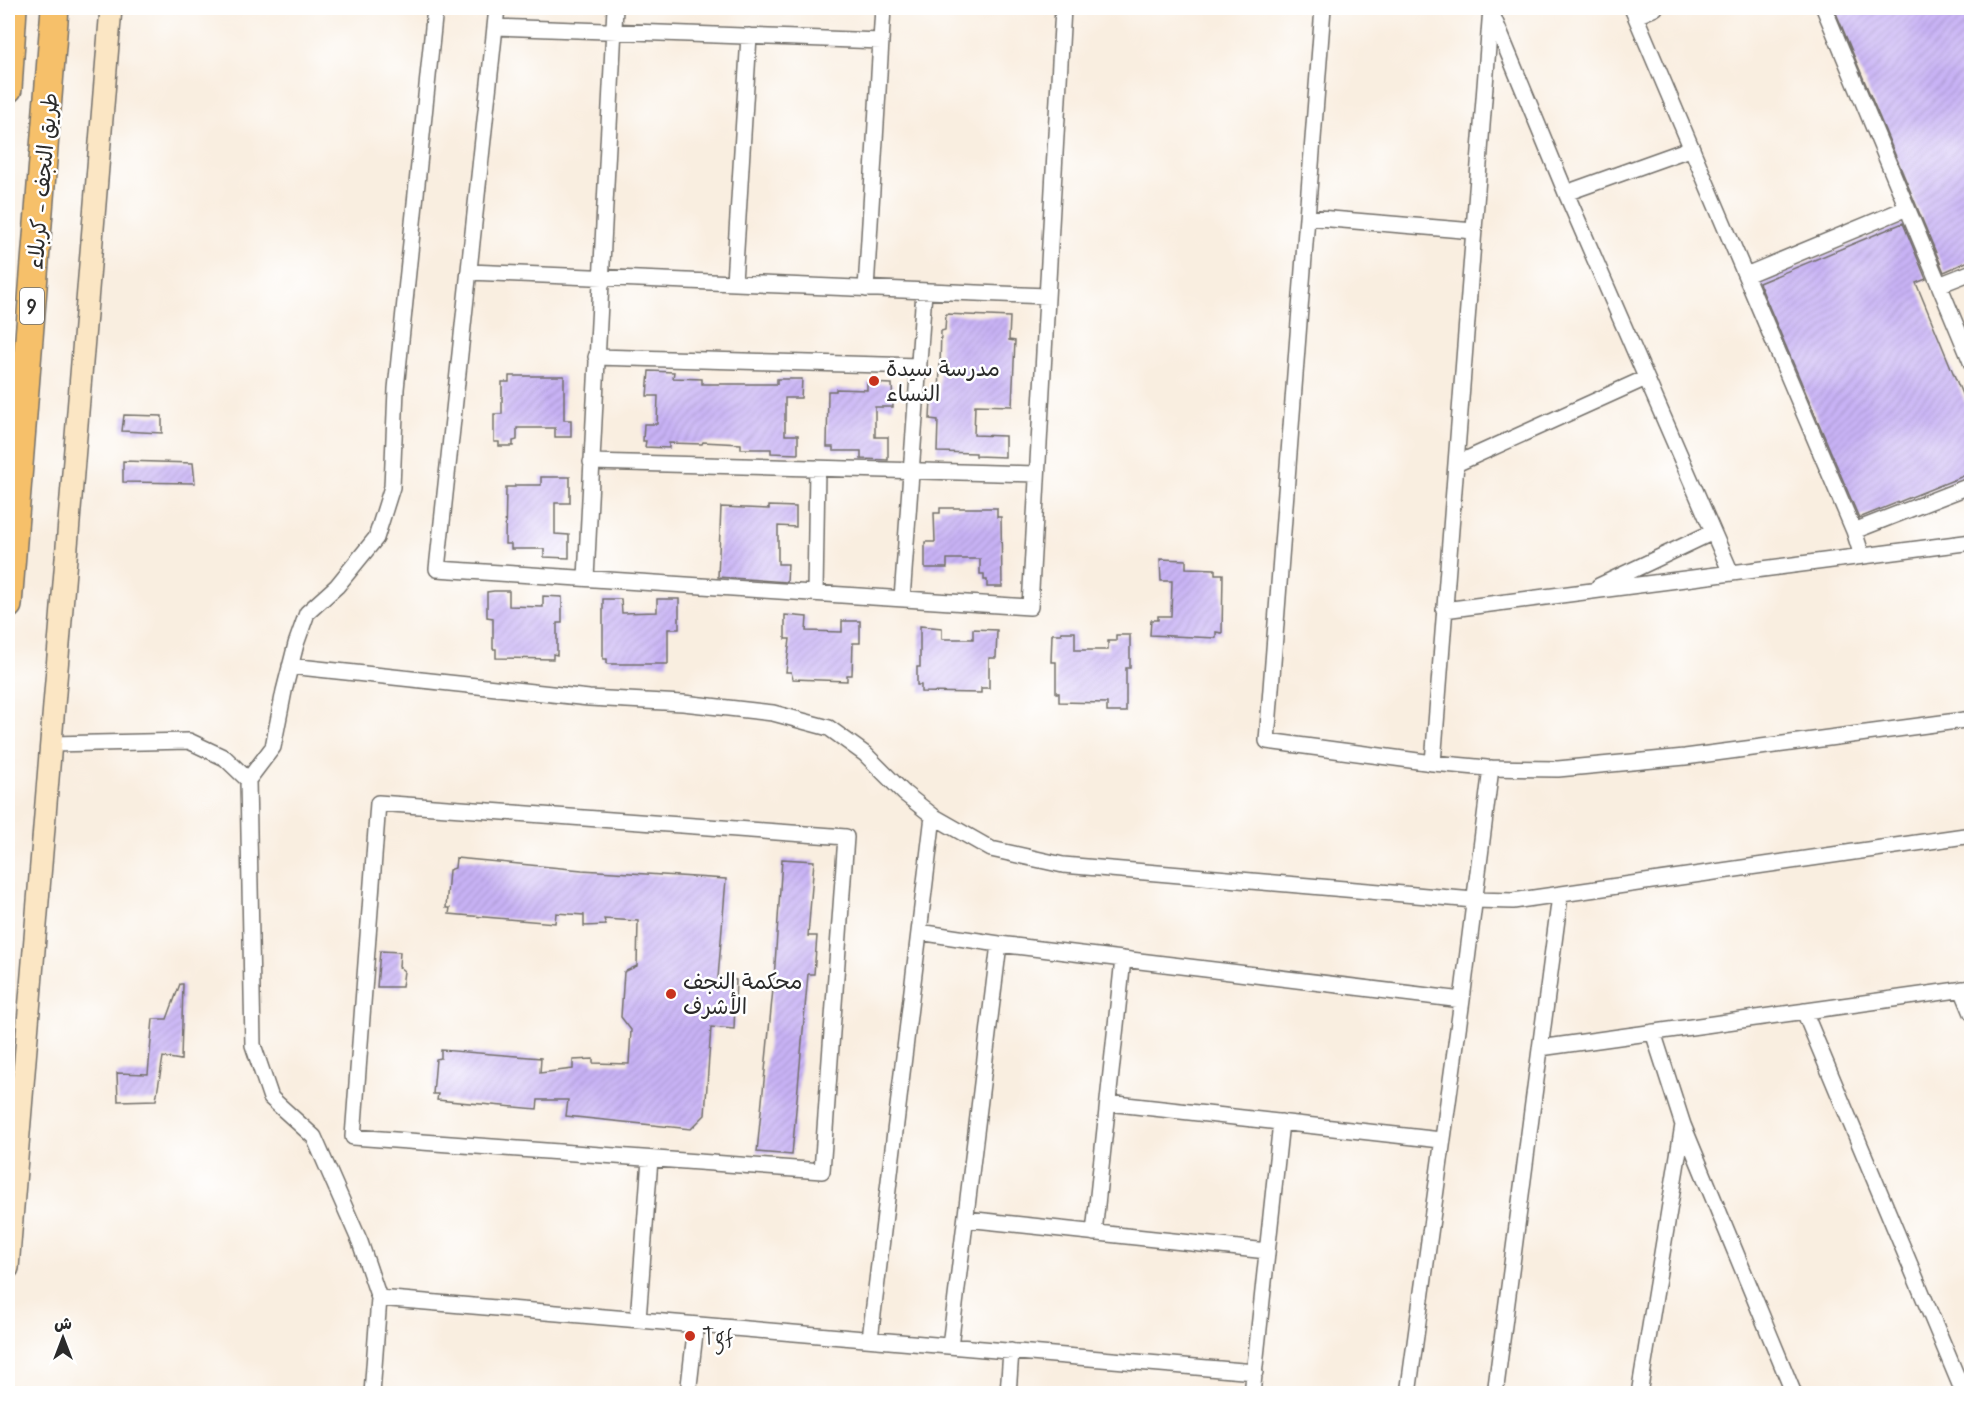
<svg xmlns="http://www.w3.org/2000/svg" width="1979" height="1401" viewBox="0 0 1979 1401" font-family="Mynerve,'Playpen Sans Arabic',sans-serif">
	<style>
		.building { fill: url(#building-hatch) }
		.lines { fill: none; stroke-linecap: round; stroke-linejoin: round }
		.street-casing { stroke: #736f6a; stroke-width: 18 }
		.secondary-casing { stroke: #736f6a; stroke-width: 24 }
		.highway-casing { stroke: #736f6a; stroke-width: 30 }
		.street { stroke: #fff; stroke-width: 15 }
		.secondary { stroke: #fbe6c4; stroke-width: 21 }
		.highway { stroke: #f6c06b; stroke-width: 27 }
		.poi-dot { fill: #c8321e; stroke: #fff; stroke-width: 2 }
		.labels { text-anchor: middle; stroke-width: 5; stroke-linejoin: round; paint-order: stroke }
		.shield { fill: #fff; stroke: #6b6b6b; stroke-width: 1.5 }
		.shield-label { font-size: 21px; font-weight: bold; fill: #2b2b2b }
		.street-label { font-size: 22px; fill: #2b2b2b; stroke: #fff }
		.poi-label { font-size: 22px; fill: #2b2b2b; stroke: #fff; text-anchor: start }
	</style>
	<defs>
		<pattern id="building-hatch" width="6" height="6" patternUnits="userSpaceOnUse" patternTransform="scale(1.5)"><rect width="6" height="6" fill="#c8b2f5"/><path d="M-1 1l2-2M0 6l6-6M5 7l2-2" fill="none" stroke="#ac99d2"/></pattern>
	</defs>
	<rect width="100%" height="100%" fill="#fff"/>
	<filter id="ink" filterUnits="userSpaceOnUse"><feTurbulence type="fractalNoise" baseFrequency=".0167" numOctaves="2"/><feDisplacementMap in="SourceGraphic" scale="12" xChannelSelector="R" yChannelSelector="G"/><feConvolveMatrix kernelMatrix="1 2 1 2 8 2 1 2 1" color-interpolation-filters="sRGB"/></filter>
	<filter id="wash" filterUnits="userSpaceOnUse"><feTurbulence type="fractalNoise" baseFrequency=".008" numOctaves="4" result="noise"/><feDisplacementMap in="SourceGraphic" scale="24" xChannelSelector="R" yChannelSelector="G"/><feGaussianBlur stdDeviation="1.35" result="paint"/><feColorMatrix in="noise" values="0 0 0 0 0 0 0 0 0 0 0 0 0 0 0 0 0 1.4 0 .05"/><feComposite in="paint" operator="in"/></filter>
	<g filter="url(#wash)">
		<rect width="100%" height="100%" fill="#f9eee0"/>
		<g id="blocks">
			<path class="building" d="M1834,8H1971V260L1944,272Z
				M1903,223L1926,279L1916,283L1971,416V473L1859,518L1759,283Z
				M946,314L1010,317L1009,340L1015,341L1012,406L975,405L974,435L1005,436V457L976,456V453L937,452L938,420L930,419L931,398L939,399L941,331L945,330Z
				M649,371L674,372L673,378L702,379V384H777V379H802L801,398H785V435H798V454L771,453V449H741V444L703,442L702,444L669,443V448L645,447L646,441H643L644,424H657L658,396H647Z
				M509,376H564V420H571V437H555V428H517V440L513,441V446H499V442H494V414H502V382H509Z
				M867,383L892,384L893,407H875V437H888V460L861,459V451H833V447H827L828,391H836V389L867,390Z
				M124,415L162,416V433L122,431Z
				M123,461L193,463L195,483L123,482Z
				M541,477H570V503H555V534L569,535V558L544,557V549H511V544H505L506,487H515V485H541Z
				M769,506L796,507V527L778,526V564H788L787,582L718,577L721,507L769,509Z
				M940,508H997V517H1001L1002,587H987V580H984V574H980V559H947V568H925V542H935L934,513H940Z
				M1160,559L1186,560V568L1215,569V574H1223L1222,633L1216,632V638L1150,635L1151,620H1158V616H1171L1172,581H1161Z
				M494,591H509V606L543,607V596L562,597V623H557V655L553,654V659L496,658V649H493V618L487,617V592Z
				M603,599H621L622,613L657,612V599H679V629H668V664H607V659H603Z
				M785,615L807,617L806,631L842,632V621H860V643H853L852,675H847V681L793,679L791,672H786L790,639H785Z
				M920,626L942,628V639H973V629L997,630L996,658H989V688H981V693L921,692V685H917V667H920Z
				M1061,632H1075V650H1108V641H1116V635H1130V668H1126V712H1107V703L1059,702V693H1056V662H1051L1052,634H1061Z
				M456,858L582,870L726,879L718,978L736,980L734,1029L711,1027L705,1115L691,1129L566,1116L568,1100H538L537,1109L437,1100L438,1094H433L436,1059L441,1058V1050L541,1058L540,1073L573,1069V1060L593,1059V1063L629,1064L631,1030L621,1017L624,972L637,966L638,921L604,919L606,925L584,926V915L556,913L555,923L449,914L450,908H446L449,870L455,868Z
				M782,859L814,861L808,936H817L814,974H808L792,1155L757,1152L774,979Z
				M380,951L400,952L399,967L404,971L402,987H377Z
				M180,984H183L181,1060L163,1057L156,1100L118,1101L117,1073L148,1074L153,1019H167Z"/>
		</g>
	</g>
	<g filter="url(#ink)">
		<use href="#blocks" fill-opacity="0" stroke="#736f6a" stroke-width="1.5"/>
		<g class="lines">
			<g class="street-casing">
				<path id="street" d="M497,8L437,569L1030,607L1063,8
					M1323,8L1267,741L1433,763L1487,768L1558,769L1685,757L1972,719
					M1632,8L1854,531L1862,556
					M1824,8L1972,364
					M1492,14L1566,193L1731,573
					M1636,16L1655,8
					M495,27L881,41
					M1566,193L1692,148
					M1307,217L1474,231
					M469,272L1047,296
					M1746,275L1907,208
					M734,282L749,36
					M1939,285L1972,272
					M866,289L883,8
					M596,357L919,366
					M591,462L1037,474
					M1456,464L1646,378
					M1854,531L1972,485
					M586,578L615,8
					M1599,586L1713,532
					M815,593L817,468
					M902,599L924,292
					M1444,610L1972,542
					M290,666L589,698L683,703L773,713L829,728L865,754L904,793L933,816L991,849L1063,865L1474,900L1513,901L1972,835
					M51,744L189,741L225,758L248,780L253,1045L271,1098L314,1137L360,1242L379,1298L372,1394
					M1433,763L1491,8
					M248,780L273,747L284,691L296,644L307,613L337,586L376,538L392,487L396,389L435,8
					M378,803L846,837L822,1171L353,1137Z
					M919,932L999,944L1462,1000
					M1962,989L1972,1013
					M1804,1011L1964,1394
					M1540,1048L1972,988
					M1108,1103L1441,1140
					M1683,1125L1794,1394
					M966,1219L1267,1251
					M1094,1233L1123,959
					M379,1298L1255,1372
					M638,1320L650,1159
					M870,1339L933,816
					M950,1346L999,944
					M688,1394L696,1325
					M1008,1394L1011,1351
					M1252,1394L1281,1122
					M1408,1394L1462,1000L1491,768
					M1495,1394L1560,896
					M1639,1394L1683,1125L1653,1032"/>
			</g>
			<g class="secondary-casing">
				<path id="secondary" d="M8,1268L111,8"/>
			</g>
			<g class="highway-casing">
				<path id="highway" d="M8,89L13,8
					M8,605L55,8"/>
			</g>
			<use href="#street" class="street"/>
			<use href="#secondary" class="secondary"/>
			<use href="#highway" class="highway"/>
		</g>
	</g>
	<g class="poi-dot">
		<circle cx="874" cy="381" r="6"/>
		<circle cx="671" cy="994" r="6"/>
		<circle cx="690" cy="1336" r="6"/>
	</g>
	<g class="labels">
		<rect class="shield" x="20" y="288" width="24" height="36" rx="4.5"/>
		<g class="shield-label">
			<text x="32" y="313">9</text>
		</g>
		<g class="street-label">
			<text transform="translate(42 181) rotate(-85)" y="8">طريق النجف - کربلاء</text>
		</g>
		<g class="poi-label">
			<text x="886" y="376">مدرسة سيدة<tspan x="886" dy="25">النساء</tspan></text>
			<text x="683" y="989">محكمة النجف<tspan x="683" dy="25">الأشرف</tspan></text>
			<text x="702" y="1344">Tgf</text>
		</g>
	</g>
	<rect width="1979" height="1401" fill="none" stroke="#fff" stroke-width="30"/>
	<g transform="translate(63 1338)" stroke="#ffffff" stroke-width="4.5" paint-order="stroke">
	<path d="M0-4.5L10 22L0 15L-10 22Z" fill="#2b2b2b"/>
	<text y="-9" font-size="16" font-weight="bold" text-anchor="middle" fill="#2b2b2b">ش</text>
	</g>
</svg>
